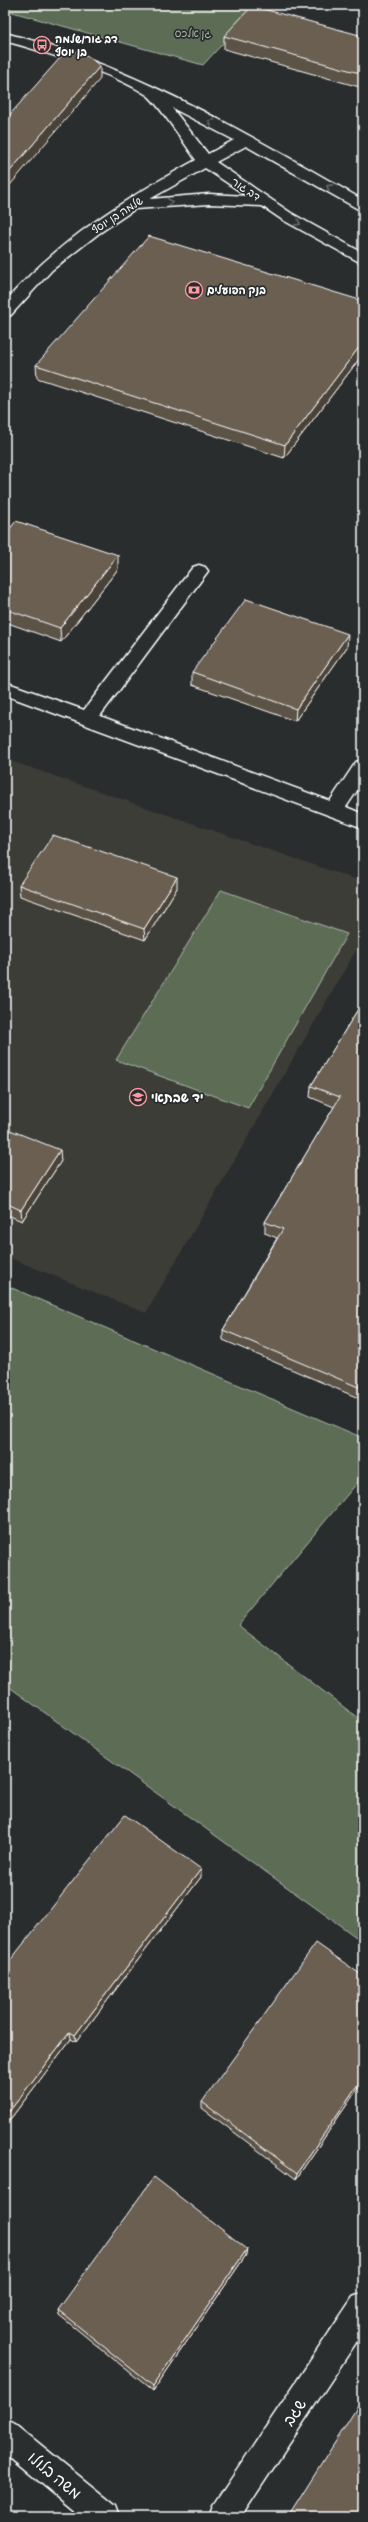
<svg xmlns="http://www.w3.org/2000/svg" width="368" height="2522" viewBox="0 0 368 2522" font-family="'Gochi Hand','Playpen Sans Hebrew',sans-serif">
	<style>
		.built { fill: #3d3c38 }
		.green { fill: #5b6c55; stroke: #adb6aa }
		.lines { fill: none; stroke-linecap: round; stroke-linejoin: round }
		.lane-casing { stroke: #fff; stroke-width: 3 }
		.street-casing { stroke: #fff; stroke-width: 3 }
		.secondary-casing { stroke: #fff; stroke-width: 3 }
		.lane { fill: #2a2d2e; fill-rule: evenodd }
		.street { fill: #2a2d2e; fill-rule: evenodd }
		.secondary { fill: #2a2d2e; fill-rule: evenodd }
		.wall { fill: #5b5246; stroke: #fff }
		.shaded-wall { fill: #4a4239; stroke: #fff }
		.building { fill: #6a5f51; stroke: #fff }
		.oneway { stroke: #6a6c6d }
		.labels { text-anchor: middle; stroke-width: 3.5; stroke-linejoin: round; paint-order: stroke }
		.far-park-label { font-size: 11px; fill: #adb6aa; stroke: #2a2d2e }
		.far-poi-label { font-size: 11px; font-weight: bold; fill: #fff; stroke: #2a2d2e; text-anchor: start }
		.far-street-label { font-size: 11px; fill: #fff; stroke: #2a2d2e }
		.poi-label { font-size: 13px; font-weight: bold; fill: #fff; stroke: #2a2d2e; text-anchor: start }
		.near-street-label { font-size: 16px; fill: #fff; stroke: #2a2d2e }
	</style>
	<rect width="100%" height="100%" fill="#2a2d2e"/>
	<filter id="ink" filterUnits="userSpaceOnUse"><feTurbulence type="fractalNoise" baseFrequency=".025" numOctaves="2"/><feDisplacementMap in="SourceGraphic" scale="8" xChannelSelector="R" yChannelSelector="G"/><feConvolveMatrix kernelMatrix="1 2 1 2 8 2 1 2 1" color-interpolation-filters="sRGB"/></filter>
	<g filter="url(#ink)">
		<path class="built" d="M8,760L363,882V938L146,1313L5,1256V764Z"/>
		<path class="green" d="M5,5H258L203,65L5,10Z
			M221,890L347,934L248,1108L116,1060Z
			M5,1285L363,1438V1476L238,1625L363,1722V1942L5,1684Z"/>
		<g class="lines">
			<g class="lane-casing">
				<path id="lane" d="M199,565L205,567L208,571L205,575L100,716L330,801L356,762L363,760V782L346,807L363,814V828L5,695V682L84,710L193,567Z"/>
			</g>
			<g class="street-casing">
				<path id="street" d="M363,2293V2332L241,2517H209L213,2506L353,2297Z
					M5,2419L15,2424L116,2506L120,2517H82L5,2453Z"/>
			</g>
			<g class="secondary-casing">
				<path id="secondary" d="M5,33C133,65 249,135 363,200V211L358,209L246,146L216,162L291,213L363,253V264L281,219L262,206L209,204L135,209L98,234L52,270L11,315L5,317V302C57,241 126,198 196,160C187,147 157,102 147,95C113,73 45,52 5,41ZM172,108L234,140L208,154ZM205,168L247,196L209,194L150,199Z"/>
			</g>
			<use href="#lane" class="lane"/>
			<use href="#street" class="street"/>
			<use href="#secondary" class="secondary"/>
		</g>
		<path class="wall" d="M224,36H363V88L224,49Z
			M363,301V354L284,458L37,378L36,365Z
			M5,535L118,569L61,642L5,622Z
			M347,647L295,721L192,685V672Z
			M19,885L177,888L145,940L20,896Z
			M363,982V992H362Z
			M363,1001V1400L223,1340V1330L277,1238L265,1233V1222L334,1107L310,1097L311,1086Z
			M5,1128L61,1161L22,1221L5,1214Z
			M201,1877L76,2042L71,2039L5,2126V1967Z
			M363,1976V2081L296,2179L202,2108V2102Z
			M246,2255L153,2391L59,2315L58,2310Z"/>
		<path class="shaded-wall" d="M100,66V79L5,191V177Z
			M363,342V354L284,458L285,445Z
			M118,555V569L61,642L60,628Z
			M348,634L347,647L295,721L296,709Z
			M177,877V888L145,940L144,929Z
			M60,1150L61,1161L22,1221L21,1210Z
			M201,1869V1877L76,2042L75,2035Z
			M70,2032L71,2039L5,2126V2117Z
			M363,2077V2081L296,2179L297,2173Z
			M247,2249L246,2255L153,2391V2386Z"/>
		<path class="building" d="M252,6L363,36V74L224,36Z
			M68,49L88,56L100,66L5,177V120Z
			M149,236L363,301V342L285,445L36,365Z
			M16,521L118,555L60,628L5,609V535Z
			M246,599L348,634L296,709L192,672Z
			M53,835L177,877L144,929L19,885Z
			M363,1001V1389L223,1330L283,1229L265,1222L340,1097L311,1086Z
			M5,1128L60,1150L21,1210L5,1203Z
			M125,1815L201,1869L75,2035L70,2032L5,2117V1967Z
			M316,1943L363,1976V2077L297,2173L202,2102Z
			M154,2177L247,2249L153,2386L58,2310Z
			M363,2398V2517H288Z"/>
		<defs><path id="oneway-chevron" d="M-2-3.5L2.5 0L-2 3.5" fill="none" stroke-width="1.6" stroke-linecap="round" stroke-linejoin="round"/></defs>
		<g class="oneway">
			<use href="#oneway-chevron" transform="translate(211 122) rotate(-153)"/>
			<use href="#oneway-chevron" transform="translate(329 187) rotate(-151)"/>
			<use href="#oneway-chevron" transform="translate(170 202) rotate(-4)"/>
			<use href="#oneway-chevron" transform="translate(298 223) rotate(29)"/>
		</g>
	</g>
	<defs>
		<g id="bus-ring" transform="scale(0.9)"><circle r="9.5" fill="#2a2d2e" stroke="#ff9aa2" stroke-width="1.5"/><path d="M-5-6H5V4H4V6H2V4H-2V6H-4V4H-5ZM-3.5-4V0h7V-4ZM-3.5 1.2v1.5H-2V1.2ZM2 1.2v1.5H3.5V1.2Z" fill="#ff9aa2"/></g>
		<g id="bank-ring" transform="scale(0.9)"><circle r="9.5" fill="#2a2d2e" stroke="#ff9aa2" stroke-width="1.5"/><path d="M-6-4H6V4H-6ZM0-2.3a2.3 2.3 0 1 0 0 4.6a2.3 2.3 0 1 0 0-4.6Z" fill="#ff9aa2"/></g>
		<g id="school-ring" transform="scale(0.9)"><circle r="9.5" fill="#2a2d2e" stroke="#ff9aa2" stroke-width="1.5"/><path d="M0-5L7-2L0 1L-7-2ZM-4 1L0 2.5L4 1V4Q0 6-4 4Z" fill="#ff9aa2"/></g>
	</defs>
	<g fill-rule="evenodd">
		<use href="#bus-ring" x="42" y="45"/>
		<use href="#bank-ring" x="194" y="290"/>
		<use href="#school-ring" x="138" y="1097"/>
	</g>
	<g class="labels">
		<g class="far-park-label">
			<text x="193" y="37">גן אלכס</text>
		</g>
		<g class="far-poi-label">
			<text x="55" y="43">דב גור/שלמה<tspan x="55" dy="13">בן יוסף</tspan></text>
			<text x="207" y="294">בנק הפועלים</text>
		</g>
		<g class="far-street-label">
			<text transform="translate(246 189) rotate(34)" y="4">דב גור</text>
			<text transform="translate(117 215) rotate(-33)" y="4">שלמה בן יוסף</text>
		</g>
		<g class="poi-label">
			<text x="151" y="1102">יד שבתאי</text>
		</g>
		<g class="near-street-label">
			<text transform="translate(294 2412) rotate(-57)" y="6">שגב</text>
			<text transform="translate(55 2475) rotate(40)" y="6">משה בלולו</text>
		</g>
	</g>
	<rect width="368" height="2522" fill="none" stroke="#2a2d2e" stroke-width="20"/>
	<rect x="10" y="10" width="348" height="2502" fill="none" stroke="#fff" stroke-width="1.5" filter="url(#ink)"/>
</svg>
